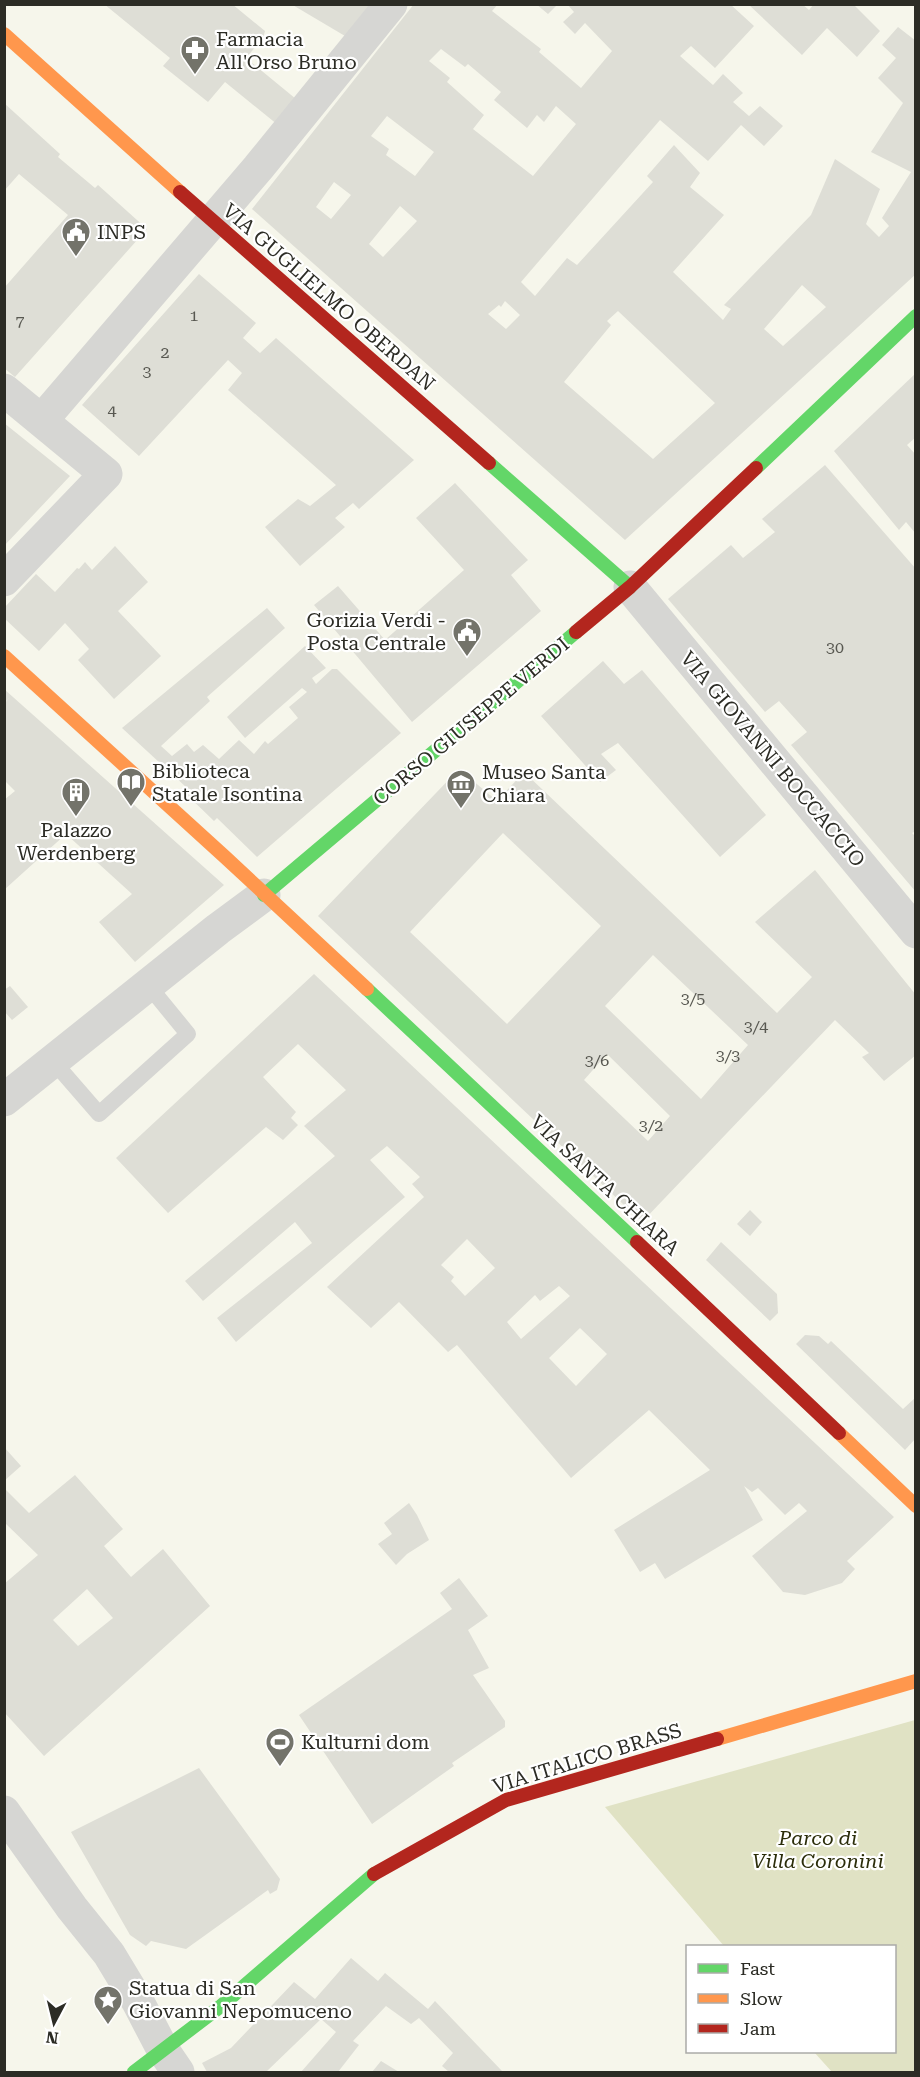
<svg xmlns="http://www.w3.org/2000/svg" width="920" height="2077" viewBox="0 0 920 2077" font-family="'Roboto Serif',serif">
	<style>
		.green { fill: #e0e2c4 }
		.building { fill: #deded6; fill-rule: evenodd }
		.lines { fill: none; stroke-linecap: round; stroke-linejoin: round }
		.lane { stroke: #d6d6d3; stroke-width: 16 }
		.street { stroke: #d6d6d3; stroke-width: 33 }
		.fast { stroke: #63d668; stroke-width: 14 }
		.slow { stroke: #ff974d; stroke-width: 14 }
		.jam { stroke: #b3261e; stroke-width: 14 }
		.labels { text-anchor: middle; stroke-width: 4.5; stroke-linejoin: round; paint-order: stroke }
		.number-label { font-size: 16px; fill: #585851 }
		.poi-label { font-size: 20px; fill: #2c2c25; stroke: #fff; text-anchor: start }
		.street-label { font-size: 20px; fill: #2c2c25; stroke: #fff }
		.park-label { font-size: 20px; font-style: italic; fill: #2b2d0a; stroke: #fff }
	</style>
	<rect width="100%" height="100%" fill="#f6f6eb"/>
	<path class="green" d="M915,1720V2072H832L814,2052H894V1946H724L605,1807Z"/>
	<path class="building" d="M104,4H232L265,31L263,38L246,58L296,99L278,125L225,82L208,102L163,66L170,58Z
		M291,4H372L345,36Z
		M414,4H498L492,11L541,49L539,52L581,88L612,51L585,23L575,34L563,22L574,12L567,4H730L754,26L715,68L691,46L680,56L713,85L723,74L743,93L733,102L749,116L760,106L783,126L764,146L741,125L708,161L660,120L521,282L535,296L567,258L577,265L653,182L647,176L674,145L700,173L690,187L724,215L673,272L723,320L731,309L724,305L811,215L835,159L880,189L866,224L879,237L889,226L882,218L911,172L871,152L903,103L878,78L896,58L882,45L898,27L916,41V274L625,540L252,209ZM441,49L465,67L468,64L501,92L494,100L527,128L537,115L544,122L556,106L576,124L533,176L473,129L484,115L447,82L450,78L429,61ZM387,116L434,152L415,176L386,155L389,149L371,136ZM334,182L351,195L331,219L316,207ZM400,206L417,221L383,257L369,244ZM802,285L826,307L783,346L764,329ZM505,301L520,315L506,329L488,314L499,305L501,307ZM618,311L715,403L653,459L564,382L611,325L607,321Z
		M536,4H558L548,14Z
		M748,4H802L809,10L814,4H853L880,31L857,57L827,28L802,55Z
		M4,103L60,154L58,157L95,188L98,185L147,229L15,377L4,368V288L68,215L19,174L4,191Z
		M199,274L256,323L243,338L260,353L276,338L414,460L359,509L353,503L335,518L345,527L300,566L265,527L298,499L310,506L336,485L228,390L242,373L228,360L139,456L82,405Z
		M916,373V437L907,445L916,455V534L906,522L899,530L834,451Z
		M4,423L70,476L4,546Z
		M825,465L916,569V831L912,833L916,837V892L791,745L807,732L779,701L765,712L668,599L731,545L743,558L775,532L762,519Z
		M455,483L528,560L511,575L541,611L412,722L314,605L338,586L385,640L464,570L416,518Z
		M115,546L148,582L118,611L161,656L114,699L78,660L89,649L65,623L39,651L4,618V608L36,574L55,592L77,568L79,569L85,562L92,570Z
		M267,608L285,628L207,697L210,701L161,746L172,756L187,744L194,752L203,745L219,759L239,740L254,754L265,741L268,744L298,718L289,707L307,692L302,688L245,738L227,717L305,646L326,668L312,678L316,684L332,669H337L401,733L257,857L217,818L214,821L183,791L186,787L122,728Z
		M603,661L624,684L642,670L766,815L720,857L618,743L601,754L616,770L600,782L541,716Z
		M4,689L224,885L135,962L99,922L132,894L66,834L4,890V800L15,791L4,780V704L9,698L4,703Z
		M459,769L497,801L524,772L777,1013L812,977L755,922L815,870L916,995V1055L884,1081L862,1057L869,1053L835,1020L642,1222L318,916ZM503,833L601,926L507,1024L410,932ZM653,955L748,1045L701,1099L605,1006ZM607,1054L670,1116L648,1141L584,1080Z
		M314,974L894,1517L847,1561L855,1569L842,1583L805,1595L783,1592L752,1556L807,1511L799,1503L785,1515L758,1488L752,1492L744,1486L763,1520L665,1579L655,1563L640,1572L614,1530L710,1470L649,1410L571,1478L457,1345L448,1352L399,1302L371,1328L327,1287L424,1197L412,1184L420,1177L387,1146L370,1160L405,1197L236,1342L217,1318L312,1243L295,1222L203,1301L185,1281L335,1156L304,1126L346,1090L298,1044L263,1077L296,1112L291,1118L298,1125L283,1140L266,1127L168,1213L116,1158ZM467,1239L495,1268L465,1296L451,1281L454,1277L441,1265ZM559,1286L570,1296L521,1339L507,1322L535,1295L540,1301ZM580,1328L607,1354L576,1386L549,1358Z
		M10,986L28,1007L12,1020L4,1011V990Z
		M750,1210L762,1222L750,1236L737,1224Z
		M721,1242L777,1294L778,1313L770,1321L706,1260Z
		M805,1335L819,1336L828,1344L831,1341L903,1409L916,1397V1438L905,1450L796,1344Z
		M4,1447L21,1466L4,1481Z
		M75,1475L123,1529L104,1546L131,1577L163,1549L210,1606L44,1756L4,1712V1584L38,1555L4,1522V1488L29,1513ZM87,1589L113,1618L78,1646L53,1620Z
		M409,1503L417,1515L429,1540L407,1554L396,1565L378,1544L392,1534L384,1523Z
		M459,1578L488,1616L468,1630L489,1668L473,1675L505,1721V1727L452,1763L454,1766L372,1824L299,1715L452,1609L440,1593Z
		M199,1768L280,1879L277,1890L270,1894L268,1890L186,1949L151,1941L146,1946L130,1935L71,1832Z
		M351,1958L378,1981L385,1973L428,2009L435,2001L502,2071L500,2072H449L442,2066L453,2053L419,2018L411,2024L386,2006L353,2041L359,2045L338,2072H301L336,2032L321,2019L266,2072H207L202,2063L231,2048L294,1982L315,1999Z
		M381,2061L399,2072H372Z"/>
	<g class="lines">
		<path class="lane" d="M53,1061L99,1114L188,1034L148,985"/>
		<path class="street" d="M4,390L106,474L4,580
			M42,420L258,168L391,4
			M630,587L916,932
			M4,1100L218,929L264,895
			M4,1812L72,1908L109,1954L138,2002L163,2050L178,2072"/>
		<path class="fast" d="M489,463L630,587
			M756,468L916,316
			M264,895L576,632
			M367,989L637,1242
			M134,2072L221,2006L374,1874"/>
		<path class="slow" d="M4,34L180,192
			M4,656L225,857L367,989
			M839,1433L916,1506
			M717,1739L916,1681"/>
		<path class="jam" d="M180,192L489,463
			M576,632L630,587L756,468
			M637,1242L839,1433
			M374,1874L506,1800L717,1739"/>
	</g>
	<defs>
		<g id="pharmacy-pin" transform="scale(1.5)"><path d="M0 17L-7.5 6A9.5 9.5 0 1 1 7.5 6Z" fill="#73736a" stroke="#fff"/><path d="M-2-6h4v4h4v4h-4v4h-4v-4h-4v-4h4Z" fill="#fff"/></g>
		<g id="civic-pin" transform="scale(1.5)"><path d="M0 17L-7.5 6A9.5 9.5 0 1 1 7.5 6Z" fill="#73736a" stroke="#fff"/><path d="M-.6-6.5H3V-4.5H.6V-3L4-1V1h2V6H-6V1h2V-1L-.6-3ZM-1.2 2.5V6h2.4V2.5Z" fill="#fff"/></g>
		<g id="library-pin" transform="scale(1.5)"><path d="M0 17L-7.5 6A9.5 9.5 0 1 1 7.5 6Z" fill="#73736a" stroke="#fff"/><path d="M-6-4Q-3-5.5-.7-3.5V5Q-3 3-6 4ZM6-4Q3-5.5 .7-3.5V5Q3 3 6 4Z" fill="#fff"/></g>
		<g id="museum-pin" transform="scale(1.5)"><path d="M0 17L-7.5 6A9.5 9.5 0 1 1 7.5 6Z" fill="#73736a" stroke="#fff"/><path d="M0-6L6-3V-2H-6V-3ZM-5-1h2V3h-2ZM-1-1h2V3h-2ZM3-1h2V3H3ZM-6 4H6V6H-6Z" fill="#fff"/></g>
		<g id="building-pin" transform="scale(1.5)"><path d="M0 17L-7.5 6A9.5 9.5 0 1 1 7.5 6Z" fill="#73736a" stroke="#fff"/><path d="M-4-6H4V6H1V3H-1V6H-4ZM-2.5-4.3h1.7v1.8h-1.7ZM.8-4.3h1.7v1.8H.8ZM-2.5-1h1.7V.8h-1.7ZM.8-1h1.7V.8H.8Z" fill="#fff"/></g>
		<g id="stadium-pin" transform="scale(1.5)"><path d="M0 17L-7.5 6A9.5 9.5 0 1 1 7.5 6Z" fill="#73736a" stroke="#fff"/><path d="M0-5a6.5 5 0 1 0 0 10a6.5 5 0 1 0 0-10ZM-3.5-1.8h7v3.6h-7Z" fill="#fff"/></g>
		<g id="sight-pin" transform="scale(1.5)"><path d="M0 17L-7.5 6A9.5 9.5 0 1 1 7.5 6Z" fill="#73736a" stroke="#fff"/><path d="M0-6L1.8-2.2L6-1.7L2.9 1.2L3.7 5.4L0 3.3L-3.7 5.4L-2.9 1.2L-6-1.7L-1.8-2.2Z" fill="#fff"/></g>
	</defs>
	<g fill-rule="evenodd">
		<use href="#pharmacy-pin" x="195" y="50"/>
		<use href="#civic-pin" x="76" y="232"/>
		<use href="#civic-pin" x="467" y="632"/>
		<use href="#library-pin" x="131" y="782"/>
		<use href="#museum-pin" x="461" y="784"/>
		<use href="#building-pin" x="76" y="792"/>
		<use href="#stadium-pin" x="280" y="1742"/>
		<use href="#sight-pin" x="108" y="2000"/>
	</g>
	<g class="labels">
		<g class="number-label">
			<text x="194" y="321">1</text>
			<text x="20" y="326">7</text>
			<text x="165" y="358">2</text>
			<text x="147" y="377">3</text>
			<text x="112" y="416">4</text>
			<text x="835" y="653">30</text>
			<text x="693" y="1004">3/5</text>
			<text x="756" y="1032">3/4</text>
			<text x="728" y="1061">3/3</text>
			<text x="597" y="1066">3/6</text>
			<text x="651" y="1131">3/2</text>
		</g>
		<g class="poi-label">
			<text x="216" y="46">Farmacia<tspan x="216" dy="23">All'Orso Bruno</tspan></text>
			<text x="97" y="239">INPS</text>
			<text x="446" y="627" text-anchor="end">Gorizia Verdi -<tspan x="446" dy="23">Posta Centrale</tspan></text>
			<text x="152" y="778">Biblioteca<tspan x="152" dy="23">Statale Isontina</tspan></text>
			<text x="482" y="779">Museo Santa<tspan x="482" dy="23">Chiara</tspan></text>
			<text x="76" y="837" text-anchor="middle">Palazzo<tspan x="76" dy="23">Werdenberg</tspan></text>
			<text x="301" y="1749">Kulturni dom</text>
			<text x="129" y="1995">Statua di San<tspan x="129" dy="23">Giovanni Nepomuceno</tspan></text>
		</g>
		<g class="street-label">
			<text transform="translate(329 297) rotate(41)" y="7">VIA GUGLIELMO OBERDAN</text>
			<text transform="translate(471 721) rotate(-40)" y="7">CORSO GIUSEPPE VERDI</text>
			<text transform="translate(773 759) rotate(50)" y="7">VIA GIOVANNI BOCCACCIO</text>
			<text transform="translate(605 1185) rotate(43)" y="7">VIA SANTA CHIARA</text>
			<text transform="translate(587 1758) rotate(-17)" y="7">VIA ITALICO BRASS</text>
		</g>
		<g class="park-label">
			<text x="818" y="1845">Parco di<tspan x="818" dy="23">Villa Coronini</tspan></text>
		</g>
	</g>
	<rect width="920" height="2077" fill="none" stroke="#2c2c25" stroke-width="12"/>
	<rect x="686" y="1945" width="210" height="108" fill="#ffffff" stroke="#ababa8" stroke-width="1.5"/>
	<rect x="698" y="1964" width="30" height="9" fill="#63d668" stroke="#ababa8" stroke-width="1.5"/>
	<text x="740" y="1975" font-size="18" fill="#2c2c25">Fast</text>
	<rect x="698" y="1994" width="30" height="9" fill="#ff974d" stroke="#ababa8" stroke-width="1.5"/>
	<text x="740" y="2005" font-size="18" fill="#2c2c25">Slow</text>
	<rect x="698" y="2024" width="30" height="9" fill="#b3261e" stroke="#ababa8" stroke-width="1.5"/>
	<text x="740" y="2035" font-size="18" fill="#2c2c25">Jam</text>
	<g transform="translate(54 2023) rotate(187)" stroke="#ffffff" stroke-width="4.5" paint-order="stroke">
	<path d="M0-4.5L10 22L0 15L-10 22Z" fill="#2c2c25"/>
	<text y="-9" font-size="16" font-weight="bold" text-anchor="middle" fill="#2c2c25">N</text>
	</g>
</svg>
